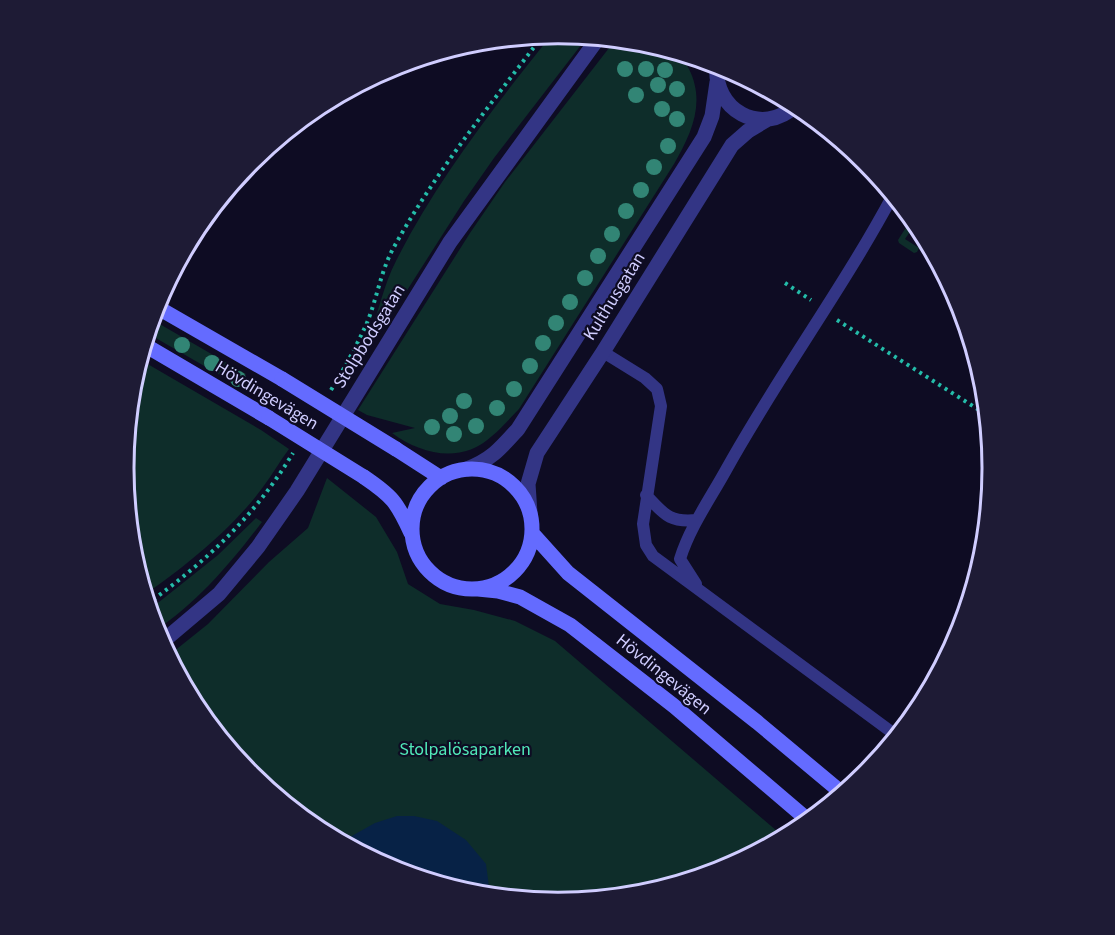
<svg xmlns="http://www.w3.org/2000/svg" width="1115" height="935" viewBox="0 0 1115 935" font-family="'Source Sans 3',sans-serif">
	<style>
		.green { fill: #0e2d2a }
		.water { fill: #072246 }
		.lines { fill: none; stroke-linecap: round; stroke-linejoin: round }
		.path { stroke: #24bca9; stroke-width: 4; stroke-dasharray: 3 4.5; stroke-linecap: butt }
		.lane { stroke: #333585; stroke-width: 12 }
		.street { stroke: #333585; stroke-width: 15 }
		.secondary { stroke: #646bff; stroke-width: 15 }
		.secondary-bridge { stroke: #646bff; stroke-width: 15 }
		.tree { fill: #328575 }
		.labels { text-anchor: middle; stroke-width: 4.5; stroke-linejoin: round; paint-order: stroke }
		.street-label { font-size: 18px; fill: #d0cdff; stroke: #0e0c23 }
		.park-label { font-size: 18px; fill: #50e8b8; stroke: #0e0c23 }
		.rim { fill: none; stroke: #d0cdff; stroke-width: 3 }
	</style>
	<rect width="100%" height="100%" fill="#0e0c23"/>
	<path class="green" d="M553,33L588,36L494,158L464,201L376,339L370,334C379,310 384,284 396,261C436,181 497,103 553,33Z
		M616,39C635,41 658,42 674,51C681,55 685,62 689,69C706,103 691,134 674,164L519,409C510,418 502,428 492,436C462,464 422,455 392,433L415,428L367,415L358,410L470,233L505,182Z
		M912,218L916,223L905,239L919,248L917,252L914,253L899,243L898,240Z
		M151,319L246,374L239,386L147,333Z
		M139,359L261,430L289,449C280,461 272,475 263,487C234,527 185,567 144,595C140,581 134,566 131,551C121,490 120,418 139,359Z
		M327,478L376,517L397,552L408,584L440,604L474,610L515,621L555,641L784,837L723,869L642,894L557,902L472,894L391,869L316,829L250,774L196,709L168,656L208,624L269,562L308,528Z
		M256,518L262,522C231,563 198,602 155,631L149,610L218,555Z"/>
	<path class="water" d="M397,816H414L437,821L466,840L486,864L490,895L472,894L391,869L341,842L375,823Z"/>
	<g class="lines">
		<path class="path" d="M785,283L811,300
			M837,320L987,415
			M331,390C344,369 356,347 366,325C377,300 380,272 394,247C436,171 491,104 544,34
			M147,604C207,561 255,516 293,453"/>
		<path class="lane" d="M603,352L645,378L657,389L661,406L643,524L646,545L653,556L897,736
			M646,495C664,514 669,523 697,520
			M696,584L680,559C690,527 710,499 726,470C778,376 842,290 893,195"/>
		<path class="street" d="M717,64C712,110 762,138 796,105
			M467,469C492,459 500,449 518,429L704,137L712,116L717,82
			M530,513L528,484L537,453L603,352L732,145L748,131L768,119
			M161,643L219,594L258,547L297,491L450,242L599,37"/>
		<path class="secondary" d="M155,306L282,379
			M143,344L269,418
			M396,449L441,478
			M412 529a60 60 0 1 1 120 0a60 60 0 1 1-120 0Z
			M364,477C392,496 397,502 411,533
			M532,533L568,573L757,722L842,793
			M478,589L498,591L520,597L570,625L674,706L809,821"/>
		<path class="secondary-bridge" d="M282,379L396,449
			M269,418L364,477"/>
	</g>
	<g class="tree">
		<circle cx="625" cy="69" r="8"/>
		<circle cx="646" cy="69" r="8"/>
		<circle cx="665" cy="70" r="8"/>
		<circle cx="658" cy="85" r="8"/>
		<circle cx="677" cy="89" r="8"/>
		<circle cx="636" cy="95" r="8"/>
		<circle cx="662" cy="109" r="8"/>
		<circle cx="677" cy="119" r="8"/>
		<circle cx="668" cy="146" r="8"/>
		<circle cx="654" cy="167" r="8"/>
		<circle cx="641" cy="190" r="8"/>
		<circle cx="626" cy="211" r="8"/>
		<circle cx="612" cy="234" r="8"/>
		<circle cx="598" cy="256" r="8"/>
		<circle cx="585" cy="278" r="8"/>
		<circle cx="570" cy="302" r="8"/>
		<circle cx="556" cy="323" r="8"/>
		<circle cx="543" cy="343" r="8"/>
		<circle cx="182" cy="345" r="8"/>
		<circle cx="212" cy="363" r="8"/>
		<circle cx="530" cy="366" r="8"/>
		<circle cx="238" cy="379" r="8"/>
		<circle cx="514" cy="389" r="8"/>
		<circle cx="464" cy="401" r="8"/>
		<circle cx="497" cy="408" r="8"/>
		<circle cx="450" cy="416" r="8"/>
		<circle cx="476" cy="426" r="8"/>
		<circle cx="432" cy="427" r="8"/>
		<circle cx="454" cy="434" r="8"/>
	</g>
	<g class="labels">
		<g class="street-label">
			<text transform="translate(614 296) rotate(-58)" y="6">Kulthusgatan</text>
			<text transform="translate(369 336) rotate(-58)" y="6">Stolpbodsgatan</text>
			<text transform="translate(267 395) rotate(31)" y="6">Hövdingevägen</text>
			<text transform="translate(664 674) rotate(39)" y="6">Hövdingevägen</text>
		</g>
		<g class="park-label">
			<text x="465" y="755">Stolpalösaparken</text>
		</g>
	</g>
	<path d="M0 0H1115V935H0ZM134 468a424 424 0 1 1 848 0a424 424 0 1 1-848 0Z" fill="#1e1b35" fill-rule="evenodd"/>
	<path class="rim" d="M134 468a424 424 0 1 1 848 0a424 424 0 1 1-848 0Z"/>
</svg>
